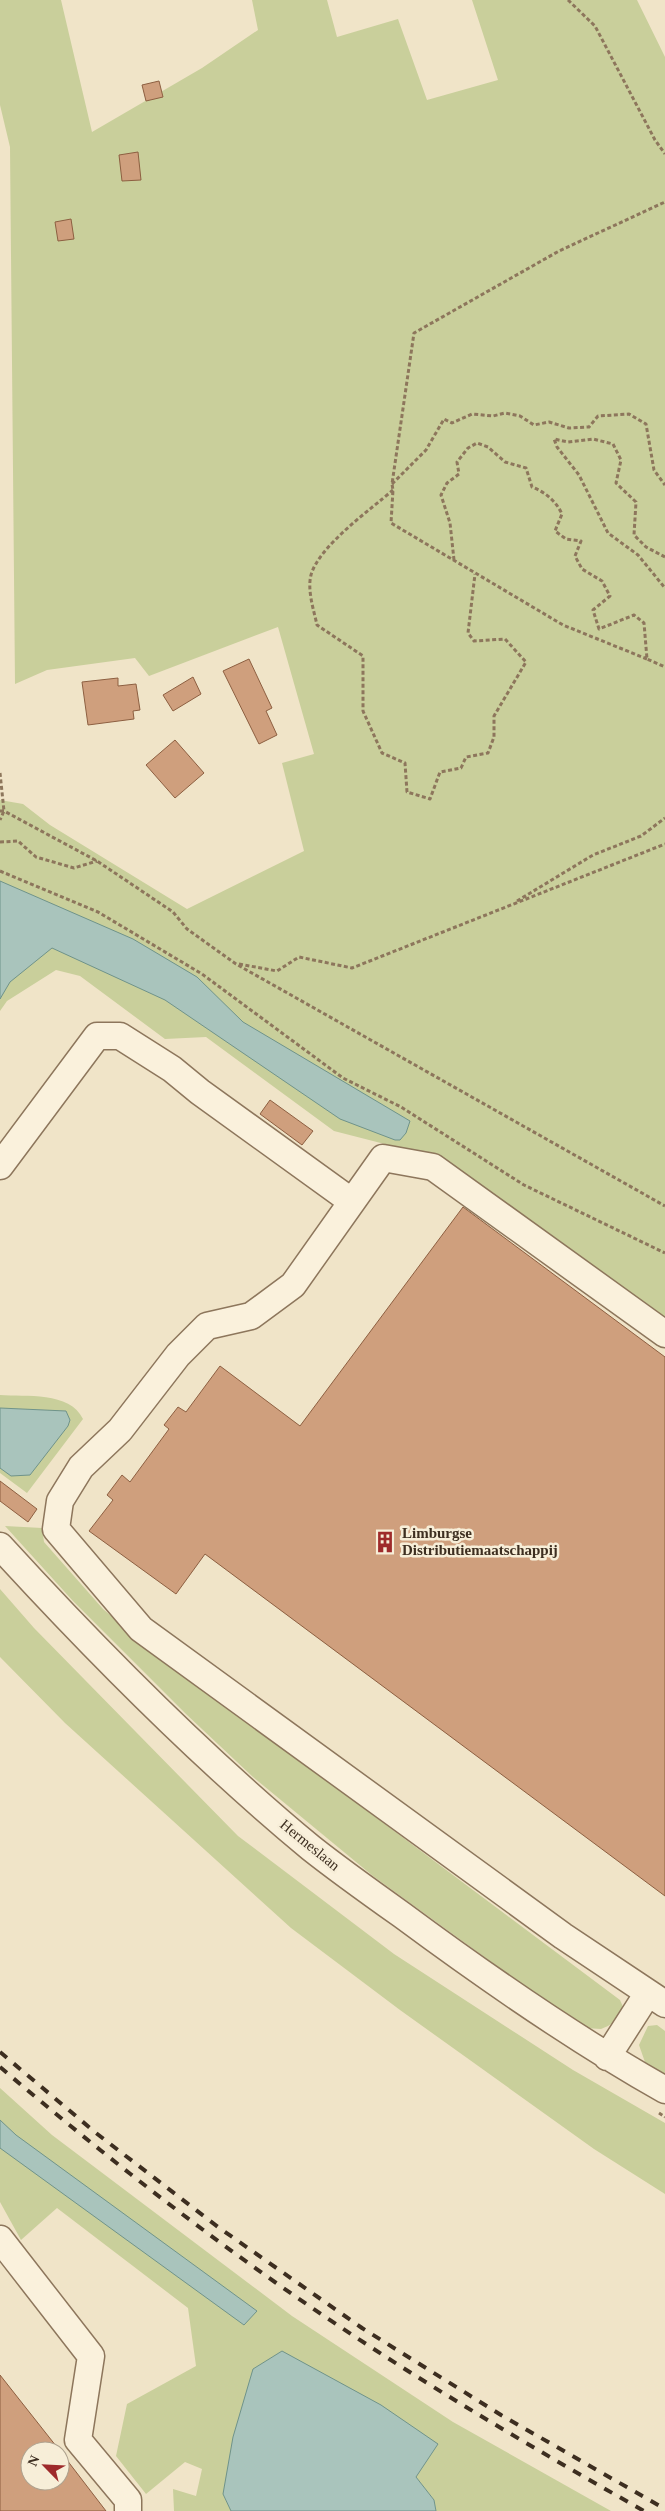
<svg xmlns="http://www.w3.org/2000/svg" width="665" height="2511" viewBox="0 0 665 2511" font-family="Georgia,serif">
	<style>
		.green { fill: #c9cf9b }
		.water { fill: #a9c4bc; stroke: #6f938a }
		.building { fill: #cf9f7d; stroke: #8d5f41 }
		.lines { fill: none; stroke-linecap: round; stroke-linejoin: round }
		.minor-casing { stroke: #8d765c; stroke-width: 29 }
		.path { stroke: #8d765c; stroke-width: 3; stroke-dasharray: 4 2.5; stroke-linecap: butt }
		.minor { stroke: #faf1dc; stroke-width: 26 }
		.rail { stroke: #3d2e20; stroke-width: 4; stroke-dasharray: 9 9; stroke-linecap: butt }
		.labels { text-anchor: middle; stroke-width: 5; stroke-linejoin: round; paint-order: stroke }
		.poi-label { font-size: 15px; font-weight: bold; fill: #3d2e20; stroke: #f7eed8; text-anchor: start }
		.street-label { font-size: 15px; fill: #3d2e20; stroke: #f7eed8 }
	</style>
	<rect width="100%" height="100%" fill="#f0e4c8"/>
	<path class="green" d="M0,0H61L92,132L202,68L258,30L252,0H327L337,37L398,19L427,100L498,80L472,0H637L665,57V1318L447,1160L334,1131L206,1037L165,1039L80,976L56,970L7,1001L0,1011V800L23,804L50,825L187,909L304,851L282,763L314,754L278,627L149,676L135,658L47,670L15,684L10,147L0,105Z
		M0,1395C25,1397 70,1391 83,1419L27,1493L0,1473Z
		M5,1526L42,1528L44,1542L103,1609L143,1643L620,2000L624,2009L620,2018L608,2026L601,2029L585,2028L550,2005L373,1876L253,1777L186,1714L73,1601Z
		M0,1589L34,1628L238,1836L394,1954L573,2070L665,2123V2194L594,2149L400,2010L291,1928L65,1723L0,1657Z
		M657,2025L665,2031V2075L646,2065L639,2045L648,2026Z
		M0,2088L52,2135L292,2316L453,2422L611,2511H436L434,2500L416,2477L438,2444L223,2494L231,2511H174L173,2489L196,2496L202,2469L185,2462L146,2494L116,2456L127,2404L196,2366L188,2308L57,2208L21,2240L0,2202Z"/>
	<path class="water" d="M0,881L133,939L197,977L243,1022L410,1121L406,1133L400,1140H395L340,1119L165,1000L52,948L10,982L0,999Z
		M0,1408L66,1411L70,1420L68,1426L30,1475L11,1476L0,1468Z
		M0,2120L16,2135L257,2311L244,2325L0,2148Z
		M282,2351L381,2405L438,2444L416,2477L434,2500L436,2511H231L223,2494L233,2437L253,2369Z"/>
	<path class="building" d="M159,81L163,97L146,101L142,85Z
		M138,152L141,180L122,181L119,155Z
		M71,219L74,239L58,241L55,222Z
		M249,659L272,708L266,711L277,735L259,744L223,671Z
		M193,677L201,694L173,711L163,695Z
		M118,678V686L136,684L140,710L133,711L134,719L88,725L82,682Z
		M175,740L204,773L175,798L146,765Z
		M270,1100L313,1131L302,1145L260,1114Z
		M463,1207L665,1357V1896L205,1554L176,1594L89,1531L113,1500L107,1495L122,1475L130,1482L169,1429L164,1425L178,1407L186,1412L220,1366L300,1426Z
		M0,1481L37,1509L28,1522L0,1501Z
		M0,2375L60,2451H30V2481H60V2451L106,2511H0Z"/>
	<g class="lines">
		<g class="minor-casing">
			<path id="minor" d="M0,1166L97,1036H120L172,1069L200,1092L351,1201
				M665,1334L433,1167L383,1158L293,1285L251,1316L207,1326L178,1355L120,1430L81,1467L60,1501L56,1529L141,1629L563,1936L665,2004
				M0,1546C97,1652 200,1756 311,1848C340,1871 371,1893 402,1915C487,1978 573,2038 665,2090
				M607,2057L648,1993
				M0,2239L91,2356L78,2440L128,2500V2511"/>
		</g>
		<path class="path" d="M568,0L595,26L655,140L665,154
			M392,484L426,450L444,419L452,423L472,414L493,416L505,413L520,416L534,425L549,422L569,428L589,427L598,416L629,414L646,424L654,470L665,485
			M393,490C370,510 319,546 311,575C307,590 314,611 317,625L363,656V711L382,753L405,763L407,792L430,799L440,772L461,768L466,757L488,753L494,737V716L526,662L505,639L474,641L468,633L475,574
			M665,557L646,547L634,535L636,502L616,483L621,460L613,444L593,439L568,442L554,439L557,447L579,475L608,533L638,555L665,588
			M454,560L450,523L441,495L447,483L459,474L457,462L468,448L477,443L488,447L505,462L526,468L532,487C545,492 556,501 562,514L555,531L566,539L581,541L575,556L582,569L602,581L610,596L593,610L599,629L634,615L644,623L647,659L665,667
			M647,659L563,625L391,523L393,490L392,484L414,333L559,251L665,202
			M0,773L4,811L0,820
			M0,811H4L97,861L173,912L187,929L236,964L665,1206
			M0,842L18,841L36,857L74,868L97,861
			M0,871L98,912L202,974L343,1078L401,1107L524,1185L665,1253
			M517,901L593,855L641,836L665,818
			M239,964L277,971L299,957L352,968L665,844
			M659,2113L665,2117"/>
		<use href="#minor" class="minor"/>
		<path class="rail" d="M0,2052L96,2133L218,2227L362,2328L501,2415L665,2509
			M0,2067C114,2164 232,2256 357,2338C451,2400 547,2456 644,2511"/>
	</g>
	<defs>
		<g id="building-bare" transform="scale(1.725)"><path d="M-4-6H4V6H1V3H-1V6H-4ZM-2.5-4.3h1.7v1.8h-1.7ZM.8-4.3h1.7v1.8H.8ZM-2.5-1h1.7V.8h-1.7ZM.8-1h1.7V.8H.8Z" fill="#9e2a2b" stroke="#f7eed8" stroke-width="2.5" paint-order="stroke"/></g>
	</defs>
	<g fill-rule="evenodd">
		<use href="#building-bare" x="385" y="1542"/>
	</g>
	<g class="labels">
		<g class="poi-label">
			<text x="402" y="1538">Limburgse<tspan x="402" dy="17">Distributiemaatschappij</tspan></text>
		</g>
		<g class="street-label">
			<text transform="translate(310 1845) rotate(39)" y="5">Hermeslaan</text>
		</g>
	</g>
	<g transform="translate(45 2466) rotate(294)"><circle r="24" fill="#f7eed8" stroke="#ada18e"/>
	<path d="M0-4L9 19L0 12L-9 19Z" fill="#9e2a2b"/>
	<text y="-8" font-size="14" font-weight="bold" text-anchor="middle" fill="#3d2e20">N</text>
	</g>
</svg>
